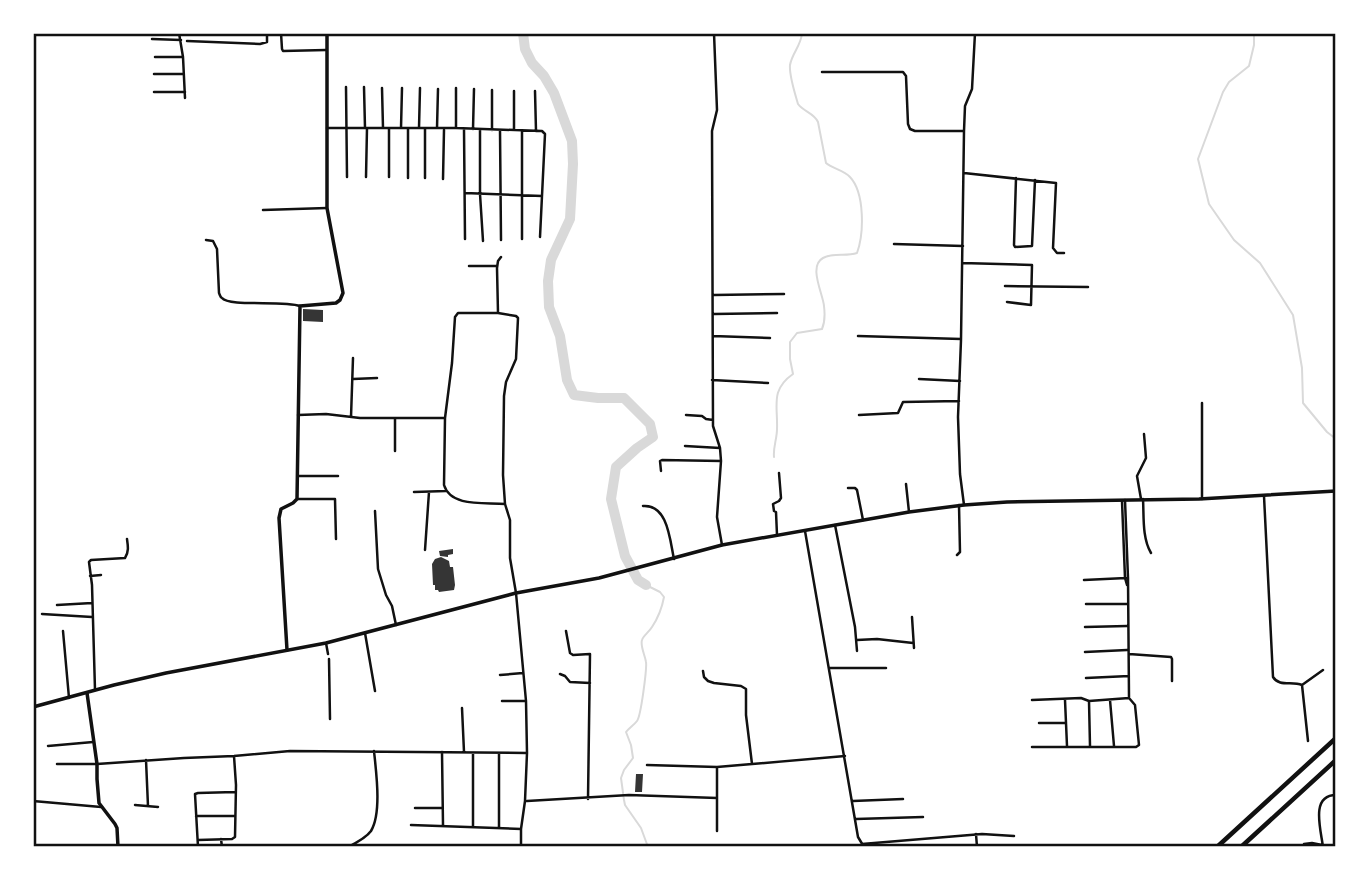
<svg xmlns="http://www.w3.org/2000/svg" width="1369" height="880" viewBox="0 0 1369 880" font-family="'Golos Text',sans-serif">
	<style>
		.lines { fill: none; stroke-linecap: round; stroke-linejoin: round }
		.stream { stroke: #d9d9d9; stroke-width: 2 }
		.river { stroke: #d9d9d9; stroke-width: 10 }
		.building { fill: #353535 }
		.minor { stroke: #111; stroke-width: 2.5 }
		.tertiary { stroke: #111; stroke-width: 3.5 }
		.secondary { stroke: #111; stroke-width: 3.5 }
		.motorway { stroke: #111; stroke-width: 4.5 }
		.neatline { fill: none; stroke: #111; stroke-width: 2.5 }
	</style>
	<rect width="100%" height="100%" fill="#fff"/>
	<g class="lines">
		<path class="stream" d="M1254,33V45L1249,66L1229,82L1223,92L1198,159L1209,204L1234,240L1260,263L1293,315L1302,368L1303,403L1327,432L1336,439
			M774,457C773,447 777,439 777,429C778,406 770,390 793,374L790,359V342L797,333L822,329C825,322 825,314 824,306C823,294 808,266 823,258C834,252 846,257 857,253C864,234 865,193 850,177C844,170 833,169 826,163L818,122C814,113 804,112 798,104C795,94 789,75 790,65C792,53 801,46 802,33
			M646,585L660,592L664,597C662,608 658,618 652,627C649,632 643,636 642,640C640,646 645,655 646,662C647,668 641,716 637,721C634,725 629,728 626,732L631,745L633,758L624,770L621,778L624,800L625,805L641,828L648,847"/>
		<path class="river" d="M523,33L525,49L532,63L544,76L554,93L572,141L573,164L570,219L551,260L548,281L549,307L560,336L567,380L574,395L598,398H624L650,424L653,437L637,448L616,467L611,499L625,556L638,580L646,585"/>
	</g>
	<path class="building" d="M303,309L323,310V322L303,321Z
		M453,549V554L448,555V557L440,556L439,551Z
		M441,557L449,561L450,567H453L455,585L454,590L439,592L438,590H435V585H433L432,564L435,559Z
		M636,774H643L642,792H635Z"/>
	<g class="lines">
		<path class="minor" d="M179,33L183,57L185,98
			M281,33L282,49L283,51L326,50
			M714,33L717,110L712,131L713,426L720,448L721,461L717,517L722,545
			M152,39L181,40
			M187,41L260,44L267,42V33
			M33,48L35,33
			M155,57H183
			M822,72H903L906,76L908,124L910,129L915,131H964
			M154,74H183
			M346,87L347,177
			M364,87L365,128
			M382,88L383,128
			M456,88V128
			M535,91L536,131
			M154,92H185
			M327,128H456L542,131L545,134L540,237
			M401,128L402,88
			M419,128L420,88
			M437,128L438,89
			M425,129V178
			M464,129L465,239
			M473,129L474,89
			M480,129V194L483,241
			M492,130V90
			M500,130L501,240
			M514,130V91
			M964,173L1056,183L1053,248L1057,253H1064
			M366,177L367,128
			M389,177V128
			M408,178V128
			M1016,178L1014,245L1015,247L1032,246L1035,180
			M443,179L444,130
			M465,193L542,196
			M263,210L327,208
			M522,239V131
			M206,240L213,241L217,249L219,293C220,295 220,297 222,298C229,307 284,300 300,306
			M894,244L963,246
			M962,263L1032,265L1031,305L1007,302
			M469,266H497
			M1005,286L1088,287
			M714,295L784,294
			M498,313L497,268L498,261L501,257
			M714,314L777,313
			M713,336L770,338
			M858,336L961,339
			M353,379L377,378
			M919,379L960,381
			M712,380L768,383
			M298,415L326,414L360,418H445
			M686,415L702,416L706,419L713,420
			M859,415L898,413L903,402L959,401
			M351,417L353,358
			M395,419V451
			M685,446L720,448
			M661,471L660,461L662,460L721,461
			M298,476H338
			M906,484L909,512
			M848,488H855L857,490L863,520
			M414,492L446,491
			M1264,496L1273,677C1279,687 1292,681 1302,685L1308,741
			M298,499H335L336,539
			M1141,499L1137,476L1146,458L1144,434
			M1143,499C1144,516 1142,538 1151,553
			M1202,499V403
			M1122,501L1125,578L1127,585
			M505,504C486,502 451,508 444,485L445,418L452,363L455,317L458,313H498L516,316L518,318L516,359L506,382L504,396L503,475L505,504L510,520V558L516,593L526,701L527,753L525,801L521,829V847
			M964,505L960,474L958,417L961,340L964,131L965,106L972,89L975,33
			M643,506C668,504 670,541 674,559
			M375,511L378,569L386,595L392,606L396,625
			M835,525L855,627L857,651
			M805,531L858,837L864,847
			M777,535L776,512L774,511L773,504L779,501L781,498L779,473
			M425,550L429,492
			M957,555L960,552L959,505
			M90,576L101,575
			M1084,580L1126,578
			M1086,604H1128
			M57,605L92,603
			M42,614L92,617
			M912,617L914,648
			M1085,627L1127,626
			M63,631L69,698
			M566,631L570,653L573,655L590,654L588,799
			M365,633L375,691
			M857,640L877,639L913,643
			M326,643L328,654
			M1085,652L1127,650
			M1129,654L1171,657L1172,659V681
			M329,659L330,719
			M829,668H886
			M703,671L704,677L708,681L714,683L741,686L746,689V715L752,764
			M560,674L565,676L570,682L590,683
			M500,675L523,673
			M1086,678L1129,676
			M1302,685L1323,670
			M95,690L92,585L89,562L91,560L125,558C129,552 128,546 127,539
			M1032,700L1081,698L1089,701L1129,698
			M1065,700L1067,746
			M1110,700L1114,746
			M502,701H526
			M1089,701L1090,746
			M462,708L464,752
			M1039,723H1066
			M33,736V737
			M48,746L93,742
			M1032,747H1136L1139,745L1135,705L1129,698L1128,578L1125,500
			M442,752L443,825
			M146,760L148,806
			M57,764H97L184,758L234,756L290,751L527,753
			M647,765L717,767
			M717,798V831
			M33,801L101,807
			M527,801L629,795L717,798V767L845,756
			M853,801L903,799
			M135,805L158,807
			M415,808H442
			M196,816H235
			M856,819L923,817
			M411,825L521,829
			M473,827V753
			M499,828V754
			M976,834L977,847
			M221,839L222,847
			M198,840L232,839L235,837L236,785L234,756
			M862,844L982,834L1014,836
			M1304,844L1312,843L1322,845
			M198,847L195,794L198,793L235,792
			M348,847C356,843 366,838 371,831C382,813 376,771 374,751
			M1323,847C1321,830 1310,795 1336,795"/>
		<path class="tertiary" d="M287,650L279,518L281,509L293,503L297,499L300,306L336,303L340,300L343,293L327,208V33
			M87,693L97,764V779L99,803L115,824L117,828L118,847"/>
		<path class="secondary" d="M33,707L114,685L166,673L326,643L516,593L599,578L722,545L909,512L964,505L1007,502L1199,499L1336,491"/>
		<path class="motorway" d="M1217,847L1336,738
			M1241,847L1336,760"/>
	</g>
	<rect width="1369" height="880" fill="none" stroke="#ffffff" stroke-width="70"/>
	<rect x="35" y="35" width="1299" height="810" class="neatline"/>
</svg>
